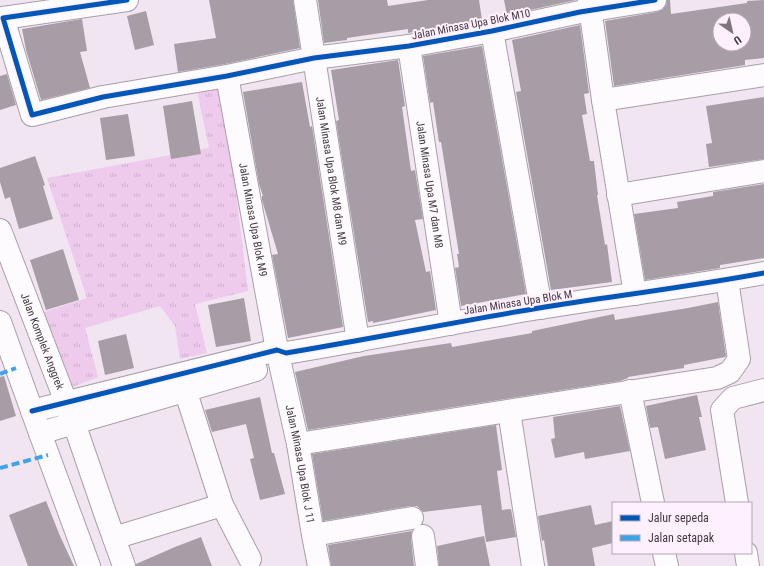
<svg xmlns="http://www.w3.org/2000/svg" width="764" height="566" viewBox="0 0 764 566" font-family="'Roboto Condensed',sans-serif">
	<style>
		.grass { fill: url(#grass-tufts) }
		.building { fill: #a79da6; fill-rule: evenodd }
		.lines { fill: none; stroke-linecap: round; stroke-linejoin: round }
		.minor-casing { stroke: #a89fa8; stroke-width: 24 }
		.minor { stroke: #fdfbfd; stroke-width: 22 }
		.quiet { stroke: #3fa3ec; stroke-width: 4; stroke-dasharray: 8 4; stroke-linecap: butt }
		.cycleway-casing { stroke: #fff0fe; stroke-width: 8 }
		.cycleway { stroke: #0057b8; stroke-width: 5 }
		.labels { text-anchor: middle; stroke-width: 4; stroke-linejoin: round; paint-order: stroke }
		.street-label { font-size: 11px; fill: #433942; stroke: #fff0fe }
	</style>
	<defs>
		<pattern id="grass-tufts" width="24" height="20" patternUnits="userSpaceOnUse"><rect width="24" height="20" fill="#eecaed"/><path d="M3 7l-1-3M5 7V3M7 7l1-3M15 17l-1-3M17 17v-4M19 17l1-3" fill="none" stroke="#cdaecc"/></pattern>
	</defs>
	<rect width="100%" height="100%" fill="#f1e5f1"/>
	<path class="grass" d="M196,86L223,87L248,291L195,304L207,353L180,359L175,326L160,306L85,328L98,377L70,388L38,314L87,298L47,178L209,148Z"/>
	<path class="building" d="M209,0H293L300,48L225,64L178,72L174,44L216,38Z
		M318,0H387L388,6L428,0H479L482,20L408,33V29L347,38V40L324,43Z
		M504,0H576L507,15Z
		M667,0H670L671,14L747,3V1L764,0V58L745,60V65L614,86L605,21L657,12L663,9L666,5ZM720,20H744V44H720Z
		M146,11L154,45L135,50L127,16Z
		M82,19L87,51L80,52L90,88L41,100L26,50L22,29Z
		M580,25L589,93L584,94L587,114L582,115L590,161H594L598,195H597L605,245L607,244L612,282L551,290L516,92L521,91L512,40Z
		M482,46L526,294L461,306L455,268L459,267L457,254H459L441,142H439L433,102L430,103L423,56Z
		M398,60L405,106L402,107L411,171L415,170L423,219L415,220L426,272L430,271L436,310L373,323V321L368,322L336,121L339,120L331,70Z
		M7,74L16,105L0,110V76Z
		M302,82L310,127L312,126L343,327L288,338L272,255L278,254L262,200V196H263L259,184L243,92Z
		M764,97V159L709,167L706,144L712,143L706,106Z
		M192,101L201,154L171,159L163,106Z
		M128,114L135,156L106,160L100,118Z
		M35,156L45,185L43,186L53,219L19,229L10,197L5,199L0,182V168Z
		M764,184V258L720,265V268L645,280L634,214L678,208L677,202L713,196V192Z
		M63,249L79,300L46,310L30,260Z
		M244,298L251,341L216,347L208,305Z
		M718,302L726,356L725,357L684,365V368L628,377V378L620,381L308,430L295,372L364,356L451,343L452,347L532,333V331L614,314L615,320L688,308Z
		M126,334L134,368L105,375L98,341Z
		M4,376L16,416L0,421V377Z
		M697,395L702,417H699L706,450L665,459L658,427L650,428L646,406Z
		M260,397L272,453H274L285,494L260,500L250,459L254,458L246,424L212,432L205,410Z
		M620,406L630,451L585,459L584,452L555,458L551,439L555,438L553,417Z
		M496,425L502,470L497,471L502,510L511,509L516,537L486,542L481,505L423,512L417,506H410L323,521L312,454Z
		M46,501L60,536L74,566H28L9,515Z
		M591,505L595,525L613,521V543L592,548L595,566H548L544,540L542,541L538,516Z
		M412,531L411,538L414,566H331L328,545Z
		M484,536L490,566H439L437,546Z
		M201,537L212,566H136V564L175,547Z"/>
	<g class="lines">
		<g class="minor-casing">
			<g id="minor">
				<path d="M127,0L3,18L32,115L103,97L227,76L314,58L409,46L492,31L580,12L655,0"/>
				<path id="s1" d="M305,0L314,58L358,341"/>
				<path d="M589,0L603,100L635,294"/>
				<path d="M492,31L541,308"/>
				<path id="s2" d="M409,46L451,324"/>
				<path id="s3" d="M227,76L277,350L298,444L313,535L319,566"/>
				<path d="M603,100L764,75"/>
				<path d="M618,195L764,171"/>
				<path id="s4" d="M0,230L74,423L106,516L124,566"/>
				<path d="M0,322L40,433L89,566"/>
				<path d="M181,377L222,505L250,559"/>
				<path d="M630,391L653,503"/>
				<path d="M32,411L277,350L286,353C370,339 455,322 539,308C614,296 689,287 764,273"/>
				<path d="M509,411L533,566"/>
				<path d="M40,433L256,370"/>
				<path d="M298,444L717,378L730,372L739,359L727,280"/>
				<path d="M737,503L722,410L733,398L764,390"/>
				<path d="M313,535L412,518"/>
				<path d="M423,536L427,566"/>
				<path d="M114,538L222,505"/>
				<path d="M664,553L667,566"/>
				<path d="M746,553L748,566"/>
			</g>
		</g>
		<use href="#minor" class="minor"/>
		<path class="quiet" d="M0,374L16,368
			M0,468L48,455"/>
		<g class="cycleway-casing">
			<path id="cycleway" d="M127,0L3,18L32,115L103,97L227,76L314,58L409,46L492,31L580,12L655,0
				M32,411L277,350L286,353C370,339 455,322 539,308C614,296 689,287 764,273"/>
		</g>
		<use href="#cycleway" class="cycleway"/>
	</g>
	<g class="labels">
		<g class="street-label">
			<text transform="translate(471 24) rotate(-11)" y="4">Jalan Minasa Upa Blok M10</text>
			<text dy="4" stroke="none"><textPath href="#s1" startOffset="173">Jalan Minasa Upa Blok M8 dan M9</textPath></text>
			<text dy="4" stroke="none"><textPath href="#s2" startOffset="140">Jalan Minasa Upa M7 dan M8</textPath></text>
			<text dy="4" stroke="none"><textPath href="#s3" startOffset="146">Jalan Minasa Upa Blok M9</textPath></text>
			<text transform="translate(518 302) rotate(-9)" y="4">Jalan Minasa Upa Blok M</text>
			<text dy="4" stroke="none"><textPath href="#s4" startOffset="119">Jalan Komplek Anggrek</textPath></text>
			<text dy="4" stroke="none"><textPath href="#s3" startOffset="395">Jalan Minasa Upa Blok J 11</textPath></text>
		</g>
	</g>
	<rect x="612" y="502" width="140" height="52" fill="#fff0fe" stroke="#b4a7b3"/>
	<rect x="620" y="515" width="20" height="6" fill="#0057b8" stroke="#b4a7b3"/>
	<text x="648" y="522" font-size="12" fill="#433942">Jalur sepeda</text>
	<rect x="620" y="535" width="20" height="6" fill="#3fa3ec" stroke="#b4a7b3"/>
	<text x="648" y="542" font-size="12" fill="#433942">Jalan setapak</text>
	<g transform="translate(732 32) rotate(146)"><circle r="19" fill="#fff0fe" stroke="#b4a7b3"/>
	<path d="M0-3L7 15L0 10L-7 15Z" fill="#80757f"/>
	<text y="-6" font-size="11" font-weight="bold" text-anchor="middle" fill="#433942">U</text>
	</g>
</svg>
